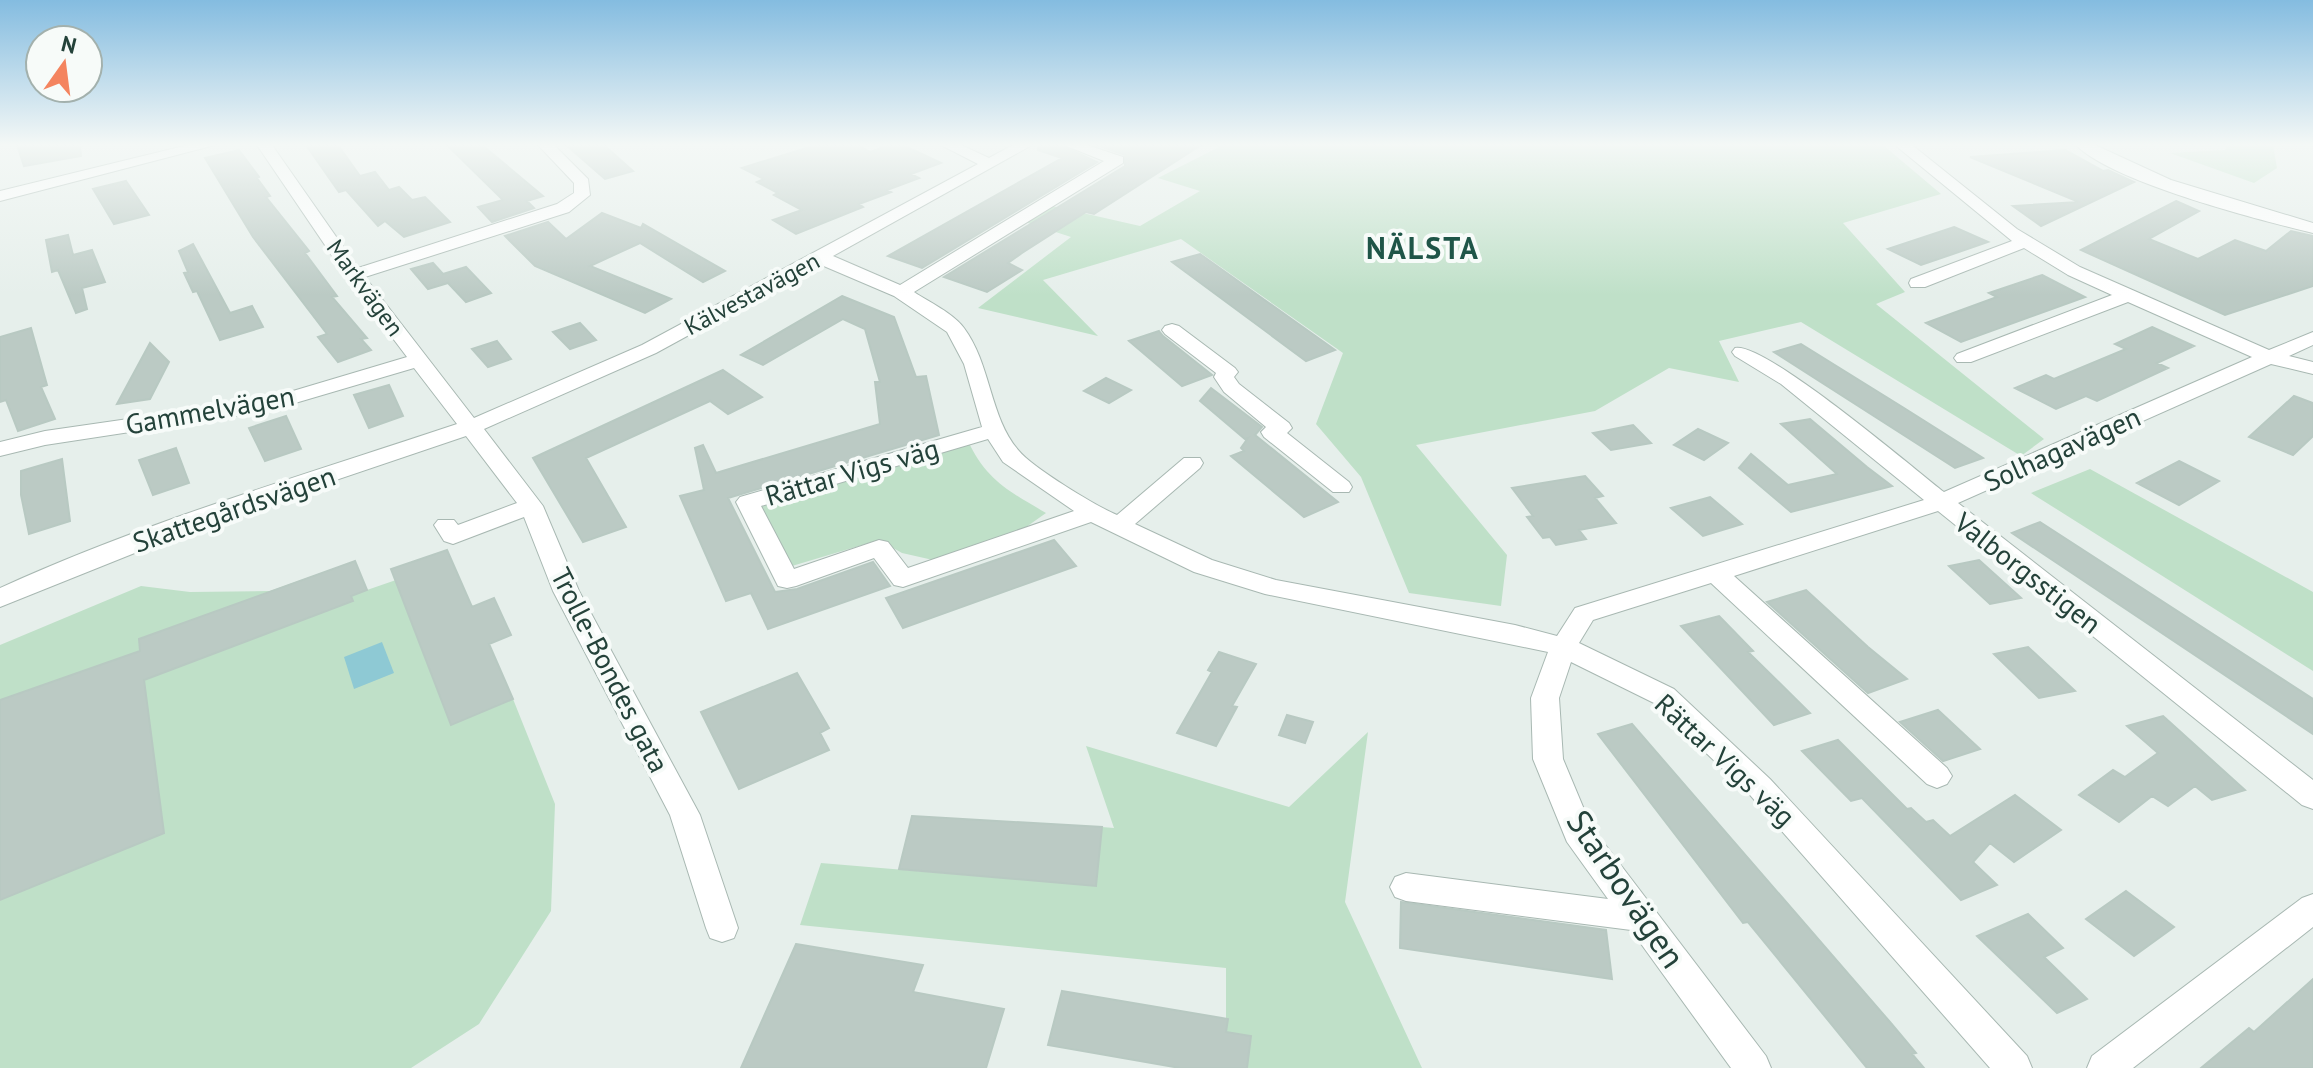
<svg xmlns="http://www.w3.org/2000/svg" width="2313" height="1068" viewBox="0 0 2313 1068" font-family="'PT Sans',sans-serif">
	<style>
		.green { fill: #bfe0c8 }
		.water { fill: #8ec9d4 }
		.building { fill: #bbcac4; stroke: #b8c9c2; stroke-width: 2 }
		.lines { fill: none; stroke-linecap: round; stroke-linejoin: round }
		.minor-casing { stroke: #a8b8b2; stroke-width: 2 }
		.minor { fill: #fff; fill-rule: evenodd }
		.labels { text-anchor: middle; stroke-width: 8; stroke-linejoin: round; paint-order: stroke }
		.far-street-label { font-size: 24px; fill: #24423a; stroke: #f7fbf9 }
		.street-label { font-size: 28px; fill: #24423a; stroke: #f7fbf9 }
		.far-district-label { font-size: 30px; font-weight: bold; letter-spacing: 2px; fill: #1f5548; stroke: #f7fbf9 }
		.near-street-label { font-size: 34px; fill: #24423a; stroke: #f7fbf9 }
	</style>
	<rect width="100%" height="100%" fill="#e6efeb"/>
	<path class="green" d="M1215,145H1883L1941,194L1843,223L1905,292L1876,304L2044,439L2021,456L1801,322L1719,341L1739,382L1669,368L1595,411L1416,445L1507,555L1501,606L1409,593L1361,477L1316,424L1343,353L1181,239L1043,280L1098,336L978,308L1071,237L1025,222L1052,206L1140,226L1200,191L1158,178L1219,147Z
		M2227,145H2273L2277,168L2254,183L2170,153L2225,150Z
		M968,441C986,480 1010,492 1046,513L1015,535L933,560L902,553L879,540L792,566L759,505Z
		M2090,469L2313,592V671L2031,493Z
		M355,561L367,590L396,580L451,725L513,699L555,804L551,911L479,1024L411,1068H0V645L141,586L190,592L270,591Z
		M1368,732L1345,902L1422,1068H1247L1251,1036L1226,1032V968L800,925L821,863L1096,886L1102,827L1114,828L1086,746L1289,807Z"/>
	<path class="water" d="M382,642L394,673L354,689L344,657Z"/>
	<path class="building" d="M17,145H80L81,156L24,166Z
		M306,145H338L360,176L375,172L389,190L399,187L412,200L425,197L450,222L404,237L385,221L378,226L346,190L339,192Z
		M447,145H482L543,196L527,201L534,208L492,222L478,207L503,200Z
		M566,145H604L633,171L605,179Z
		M816,145H858L870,152L888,145H903L941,163L911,174L919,178L887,190L891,192L859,204L863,207L796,234L773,220L802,210L774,195L778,193L757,182L764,179L742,168Z
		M1039,145H1061L1097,162L922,268L888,256L1062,158L1038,150Z
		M1097,145H1201L1094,214L1086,212L1022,253L1008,263L1022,270L987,292L944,277L1125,166V155Z
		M239,150L259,177L257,178L270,196L266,197L309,251L305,253L337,296L332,297L367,338L361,339L371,350L338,362L318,337L327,334L253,237L205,158Z
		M2065,150L2103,171L2108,170L2134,182L2041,226L2013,206L2079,202L1970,157Z
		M126,181L149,215L114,224L93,189Z
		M2176,201L2199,211L2149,239L2198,259L2235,240L2266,251L2291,231L2313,236V286L2225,315L2081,250Z
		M602,213L641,228L643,224L725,271L703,282L640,243L590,266L671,299L645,313L535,266L505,236L548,222L566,239Z
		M1954,227L1988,242L1921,265L1888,249Z
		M68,235L73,255L92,250L105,282L82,288L87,309L76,313L58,270L52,272L46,240Z
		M193,244L230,313L252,306L263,327L220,340L197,291L193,292L184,273L188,272L179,251Z
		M1200,254L1335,350L1306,361L1172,262Z
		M433,263L443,274L466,267L491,293L466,302L448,283L428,289L411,269Z
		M2042,275L2085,297L1961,342L1926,323L1997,297L1989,293Z
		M842,296L894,317L916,377L926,376L939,435L728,498L775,592L797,589L873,562L890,586L768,629L751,593L726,601L680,496L704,490L695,448L703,445L716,473L880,424L875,382H880L865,329L843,319L763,365L741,355Z
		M580,323L596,340L570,349L553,332Z
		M2152,327L2194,346L2157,363L2168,368L2097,401L2086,396L2056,409L2015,388L2046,375L2054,379L2126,349L2115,344Z
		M31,328L47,385L41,387L55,419L18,431L6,400L0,402V337Z
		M1159,331L1163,336L1212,375L1182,386L1129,341Z
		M497,341L511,359L488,367L472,349Z
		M150,343L169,362L150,399L117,404Z
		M1801,344L1904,408L1983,458L1955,468L1774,352Z
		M723,370L762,397L728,414L710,401L586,458L626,527L583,542L533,458Z
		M1106,378L1131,390L1109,403L1084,391Z
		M389,385L403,416L369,428L354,395Z
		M1211,388L1262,427L1255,435L1338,502L1304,517L1231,456L1244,451L1241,448L1248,438L1245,439L1200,401Z
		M2294,396L2313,403V436L2293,455L2249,437Z
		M286,416L301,449L265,461L249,428Z
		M1810,419L1867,467L1892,486L1791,512L1739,468L1751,454L1788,485L1837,474L1781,424Z
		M1633,425L1651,443L1611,450L1593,433Z
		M1698,429L1728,443L1704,460L1674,445Z
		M176,448L189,483L153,495L139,460Z
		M62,459L70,521L29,534L21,495V471Z
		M2179,461L2219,481L2179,505L2137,483Z
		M1585,476L1603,496L1595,498L1616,523L1579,530L1586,539L1556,545L1550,537L1543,538L1527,517L1533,516L1512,488Z
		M1710,497L1742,524L1703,536L1671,508Z
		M2040,522L2313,699V734L2012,533Z
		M1054,540L1076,566L903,628L886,598Z
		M447,550L472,607L494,598L511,635L489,644L513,699L451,725L391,569Z
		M1979,560L2021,598L1990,604L1949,566Z
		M355,561L367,590L351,596L353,601L144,680L164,833L0,900V700L140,651L139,639Z
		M1806,590L1868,647L1907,679L1868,693L1767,602Z
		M1719,616L1753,651L1748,652L1810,713L1774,725L1681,626Z
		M2028,647L2075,691L2039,698L1994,654Z
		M1219,652L1256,664L1232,706L1237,707L1216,746L1177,733L1212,672L1208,670Z
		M797,673L829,728L820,733L829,750L739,789L701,712Z
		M1938,710L1980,749L1943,761L1900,722Z
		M1287,715L1313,722L1305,743L1279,735Z
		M2163,716L2245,790L2212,800L2195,786L2168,806L2152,796L2119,822L2079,795L2113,770L2125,777L2158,753L2127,726Z
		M1632,724L1890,1022L1916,1053L1912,1054L1924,1068H1867L1748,922L1743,923L1598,734Z
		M1838,740L1907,809L1911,808L1926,822L1933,820L1950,836L2015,795L2061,830L2014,862L1990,843L1973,862L1997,885L1961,900L1862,798L1851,801L1802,751Z
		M912,816L1102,827L1096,886L899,869Z
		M2126,891L2174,927L2134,956L2086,919Z
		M1401,902L1606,930L1612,979L1400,948Z
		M2028,914L2063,948L2044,957L2087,999L2057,1013L1977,936Z
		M796,944L923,965L913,992L1004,1009L986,1068H741Z
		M2313,979V1068H2201L2249,1028L2254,1032Z
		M1062,991L1228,1019L1226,1032L1251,1036L1247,1068H1180L1048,1045Z"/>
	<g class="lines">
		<g class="minor-casing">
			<path id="minor" d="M188,145H215L0,201V191Z
				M257,145H272L358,268L557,204L574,193V183L538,145H554L588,179L590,195L569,212L365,277L474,418L642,345L978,164L941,145H961L989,158L1013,145H1032L833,256L900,285L1104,161L1064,145H1087L1123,157V163L914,292C929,302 953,313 964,328C991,364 990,419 1019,451C1033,468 1096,506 1117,515L1184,458H1200L1203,463L1200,468L1135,524L1212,560L1276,580L1515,625L1557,636L1575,608L1924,500L1781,384L1735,356L1732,352L1735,348C1764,341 1913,468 1944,492L2252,357L2128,302L1971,362H1957L1954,358L1957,354L2112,295L2068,275L2024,248L1925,287H1911L1909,283L1911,279L2012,241L1895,145H1912L2017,229L2080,267L2269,350L2313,332V345L2289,356L2313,362V374L2271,364L1958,503L2313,780V809L2302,805L1938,511L1734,576L1947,768L1952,776L1947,784L1937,788L1927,784L1711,583L1593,620L1579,643L1674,689L1770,779L2027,1056L2032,1068H1990L1750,795L1654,703L1571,662L1559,698L1563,759L1591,826L1766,1056L1771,1068H1731L1631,930L1406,901L1395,897L1390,887L1395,877L1406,873L1608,899L1567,842L1533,759L1531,698L1548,652L1265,594L1194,572L1091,522L903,587L894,585L874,558L796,586L787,588L778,586L736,502L740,497L982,427L964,364L947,332L894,296L819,264L656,353L484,429L543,506L579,591L700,815L738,928L734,938L722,942L710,938L706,928L670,815L553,591L524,517L453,544L444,541L434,525L438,520H454L458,525L517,503L466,436L212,522L0,607V588C147,521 304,475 457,424L414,368L268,411L45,445L0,456V442L45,431L266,399L407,357L348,279ZM988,439L1003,462L1074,511L908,568L888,542L879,540L794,569L761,506Z
				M2076,145H2095L2171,180L2313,223V233C2259,220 2112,182 2076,145Z
				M1172,324L1179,326L1235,368L1238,372L1234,377L1239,384L1289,423L1292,428L1287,433L1349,482L1352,487L1349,492H1333L1264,437L1261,432L1266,427L1224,392L1214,377L1216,373L1165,334L1162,330L1165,326Z
				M2313,894V927L2133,1068H2087L2092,1056L2302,898Z"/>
		</g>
		<use href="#minor" class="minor"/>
	</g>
	<linearGradient id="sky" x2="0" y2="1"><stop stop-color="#84bce0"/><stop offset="0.49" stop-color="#f4f8f6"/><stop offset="1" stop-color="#f4f8f6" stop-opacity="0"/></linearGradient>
	<rect width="2313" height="295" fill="url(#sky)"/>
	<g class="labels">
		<g class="far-street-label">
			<text transform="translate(365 288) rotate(54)" y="8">Markvägen</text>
			<text transform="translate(752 294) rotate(-28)" y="8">Kälvestavägen</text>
		</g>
		<g class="street-label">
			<text transform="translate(210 410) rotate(-10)" y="10">Gammelvägen</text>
			<text transform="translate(2062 449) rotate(-24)" y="10">Solhagavägen</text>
			<text transform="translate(852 472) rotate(-16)" y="10">Rättar Vigs väg</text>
			<text transform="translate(234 509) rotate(-19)" y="10">Skattegårdsvägen</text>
			<text transform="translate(2028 573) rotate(38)" y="10">Valborgsstigen</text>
			<text transform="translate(610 670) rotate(63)" y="10">Trolle-Bondes gata</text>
			<text transform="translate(1725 760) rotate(43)" y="10">Rättar Vigs väg</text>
		</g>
		<g class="far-district-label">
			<text x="1423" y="259">NÄLSTA</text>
		</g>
		<g class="near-street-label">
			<text transform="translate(1626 889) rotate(56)" y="12">Starbovägen</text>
		</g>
	</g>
	<g transform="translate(64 64) rotate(14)"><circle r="38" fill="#f7fbf9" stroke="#a3b1ad" stroke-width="2"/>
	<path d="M0-6L14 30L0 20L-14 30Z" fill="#f4845f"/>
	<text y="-12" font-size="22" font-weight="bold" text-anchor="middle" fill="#24423a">N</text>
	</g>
</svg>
